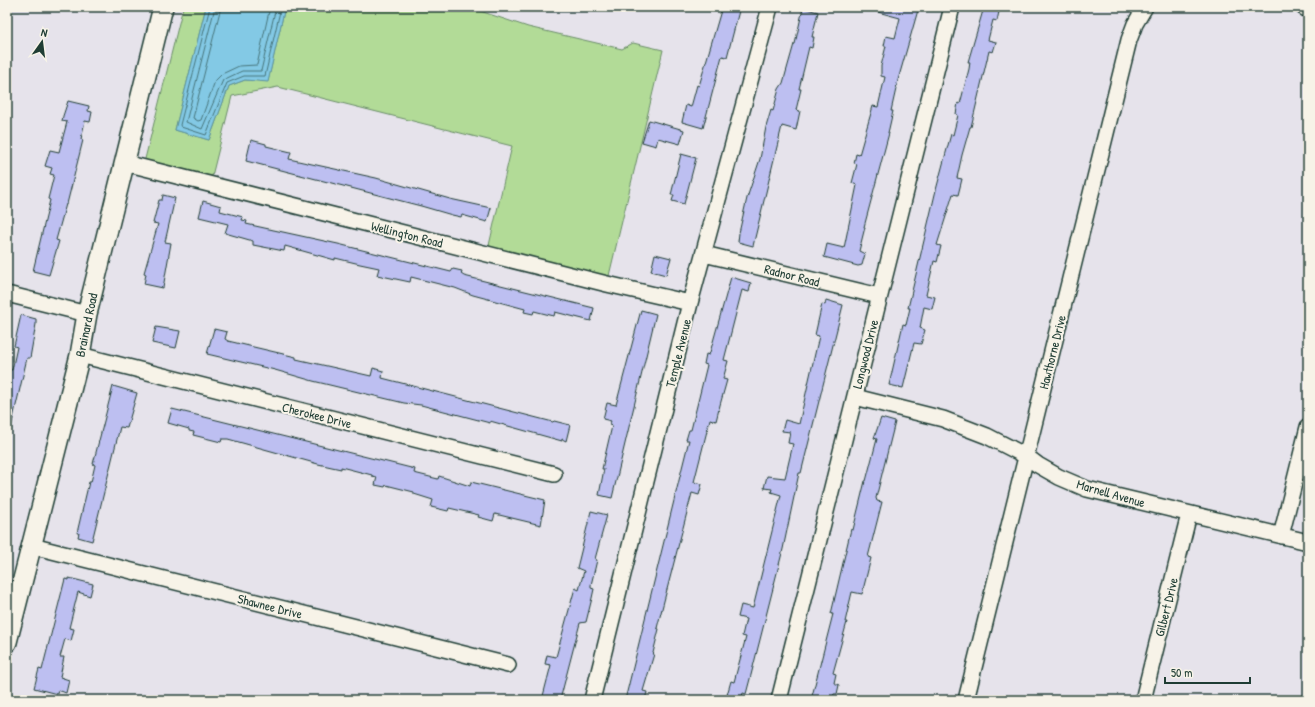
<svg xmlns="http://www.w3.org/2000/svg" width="1315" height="707" viewBox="0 0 1315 707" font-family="'Patrick Hand',sans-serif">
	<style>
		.green { fill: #b2db97; stroke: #688c66 }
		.water { fill: #83c9e5; stroke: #5b919e }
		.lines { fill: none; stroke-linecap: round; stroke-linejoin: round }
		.shore { stroke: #47757b; stroke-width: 1 }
		.building { fill: #bdbff1; stroke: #1f3d34 }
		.minor-casing { stroke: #1f3d34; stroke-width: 18 }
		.major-casing { stroke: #1f3d34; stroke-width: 22 }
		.minor { stroke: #f7f3e8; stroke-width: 15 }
		.major { stroke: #f7f3e8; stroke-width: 19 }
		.labels { text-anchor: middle; stroke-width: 4; stroke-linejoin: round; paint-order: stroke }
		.street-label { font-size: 13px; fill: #1f3d34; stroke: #f7f3e8 }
	</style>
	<rect width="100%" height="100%" fill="#e6e3eb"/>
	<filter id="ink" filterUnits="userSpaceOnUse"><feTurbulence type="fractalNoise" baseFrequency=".025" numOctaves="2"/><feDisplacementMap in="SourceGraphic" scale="8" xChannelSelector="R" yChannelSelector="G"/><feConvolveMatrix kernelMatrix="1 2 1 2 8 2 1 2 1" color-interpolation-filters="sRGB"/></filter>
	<g filter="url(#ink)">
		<path class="green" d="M183,7H206L175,130L209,140L229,86L245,80L268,81L285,7H468L528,27L622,49L633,43L663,50L607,284L487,254L512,146L278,87L232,96L210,184L143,167Z"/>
		<path class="water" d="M206,7H285L268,82L245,80L229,86L209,140L175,130Z"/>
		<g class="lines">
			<path class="shore" d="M210,7L180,125L181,127L206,135L227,83L244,76H265L281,7
				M215,7L186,122L202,129L223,80L242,71H261L276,7
				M221,7L193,118L198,121L201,120L215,81L222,74L239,66L257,65L270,7"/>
		</g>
		<path class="building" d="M722,7H740L727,57L722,56L703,128L682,122L686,105L691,107L697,85L699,86Z
			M874,7H906L918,10L898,80L891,111H893L888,133H889L864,227H865L859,251L865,254L862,265L858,266L824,257L827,244L844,248L857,185L852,183L857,164L854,163L856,154L859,155L873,106L878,107L885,77L881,76V66L886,46H884L886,36L895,38L900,18L874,11Z
			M984,7H1000L997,21L993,20L988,40L996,42L993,52L989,51L971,127H970L962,155L957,178L962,179L958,195L953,194L937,245L941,246L937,262L934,261L926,295L935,297L932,309L924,307L920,328L925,330L921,344L914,343L903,388L889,385L903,324L906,325L910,308H908L936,190L951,134L953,135L958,115L956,114L958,103L960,104L969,69L970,62H968Z
			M803,8L818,12L812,37H814L812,48L809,47L799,89H801L796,110L800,111L796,130L782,126L753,246L738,242L739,233L747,198L760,159L766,127L771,110L773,111L779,89L783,83L794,44H795Z
			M68,101L89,106L88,111L92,112L90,122L85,121L81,139L83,140L67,204H66L56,240L59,241L49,275L33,271L50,200L48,199L54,175L50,174L52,168L45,166L50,150L59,152L67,122L62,121L63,116Z
			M649,120L684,130L680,144L658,138L656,146L642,142Z
			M251,140L266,144V146L291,152L289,159L376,178L450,199L491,208L487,222L462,215L461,217L452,215L421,206L246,161Z
			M681,154L696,158L684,204L672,201L674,195H671Z
			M163,195L175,198L165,242L171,243L163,288L144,284L146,274L144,273L158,224L153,223L159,200H162Z
			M203,201L221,206L220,211L243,217L242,220L247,221L246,224L338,244L451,272L453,269L462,271L461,274L464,276L594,308L591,321L555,312L554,316L534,311L533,314L524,312L525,309L473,295L455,288L411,277L410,282L377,275L379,268L360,264L335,258V260L285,246L284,251L253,245V241L225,233L228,224L199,217Z
			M655,254L671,258L666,275L651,271Z
			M731,277L751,283L749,292L742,290L724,360L728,361L723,379L727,380L720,405L716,421L710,419L694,482L702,484L699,495L692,493L657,628L659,629L653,653L654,654L643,691L647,692L645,700H625L683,464L689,440H686L689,430H691L707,365L704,364L706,354L709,355L711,349Z
			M826,300L843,305L801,473H799L783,549L751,675L746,694L743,693L741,699L727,695L731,681L734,682L746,637L742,636L746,619L738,617L741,605L753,608L781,495L771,492L772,489L764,488L767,476L785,478L793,444L788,443L790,432L782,431L785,420L799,424L819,336L815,335L822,304L825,305Z
			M641,310L656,314L612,498L599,495L604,469H602L612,426L609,425L611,421L603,419L607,403L616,405Z
			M21,315L36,319V324L30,358H27L11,427L7,426V369L12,370L17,347L14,346Z
			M156,327L180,331L176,348L152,343Z
			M214,329L227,332L225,339L228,341L296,357V359L371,376L373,368L383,371L382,378L553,422L554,421L570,425L566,441L562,439V441L490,421V423L421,405L404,403L313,381L275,370L207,354Z
			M113,386L137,393L127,428L120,427L92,541L78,537L79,533H77L89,482H91L95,465L93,464Z
			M172,409L391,463L415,469L414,473L438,479L439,476L470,486L471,482L545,500L541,525L495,514L493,521L478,517L479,515L449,508L448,511L431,507L433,500L414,494V492L386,485L385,487L375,485L377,477L372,476V475L341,467V469L318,464L228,439H222L221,442L193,435L194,432L189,431V429L168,423Z
			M881,418L895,422L876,498L877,501L882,502L868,557L871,558L862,594L852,592L845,622H847L833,673L836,674L834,683L839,685L837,694H834L832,700H811L833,614H831L851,529L853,530L865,481H866L877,439L874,438Z
			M591,511L607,515L595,559L597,560L591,585V588L594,589L592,598L586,622L580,623L560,700L543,696L551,665L545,664L547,655L556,657L575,588L579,590L584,571L577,568Z
			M69,578L93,584L90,596L78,592L69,628L74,629L71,641L65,639L60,657H64L60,677L69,680L66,693L58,690L57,694L34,688L39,669L42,670L65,579L69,580Z"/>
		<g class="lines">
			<g class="minor-casing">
				<path id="minor" d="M1303,7L1308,10
					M125,163L607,284L690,303
					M704,254L879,296
					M7,294L87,314
					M80,355L554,474
					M855,397L943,419L987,436L1026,456L1038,465L1059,477L1087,489L1308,542
					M1281,536L1308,427
					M32,546L508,665
					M592,700L690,303L770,7
					M779,700L952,7
					M966,700L1129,40L1135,24L1145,7
					M1143,700L1189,514"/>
			</g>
			<g class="major-casing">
				<path id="major" d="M7,642L80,355L87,314L163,7"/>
			</g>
			<use href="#minor" class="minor"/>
			<use href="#major" class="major"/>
		</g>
	</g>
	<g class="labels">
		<g class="street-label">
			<text transform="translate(407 234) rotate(14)" y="5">Wellington Road</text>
			<text transform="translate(792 275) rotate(14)" y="5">Radnor Road</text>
			<text transform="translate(86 325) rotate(-78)" y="5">Brainard Road</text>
			<text transform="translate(1052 352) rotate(-76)" y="5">Hawthorne Drive</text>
			<text transform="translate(678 353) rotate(-76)" y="5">Temple Avenue</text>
			<text transform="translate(865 354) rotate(-76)" y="5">Longwood Drive</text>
			<text transform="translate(317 415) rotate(14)" y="5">Cherokee Drive</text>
			<text transform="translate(1111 493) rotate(16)" y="5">Marnell Avenue</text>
			<text transform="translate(270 606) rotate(14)" y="5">Shawnee Drive</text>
			<text transform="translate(1166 607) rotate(-76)" y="5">Gilbert Drive</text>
		</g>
	</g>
	<rect width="1315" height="707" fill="none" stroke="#f7f3e8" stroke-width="24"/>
	<rect x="12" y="12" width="1291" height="683" fill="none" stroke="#1f3d34" stroke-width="1.5" filter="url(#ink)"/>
	<g transform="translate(42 42) rotate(14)" stroke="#f7f3e8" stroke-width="3" paint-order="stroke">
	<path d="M0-3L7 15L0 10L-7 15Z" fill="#1f3d34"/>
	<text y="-6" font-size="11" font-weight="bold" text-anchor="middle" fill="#1f3d34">N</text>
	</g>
	<path d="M1165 677v6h85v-6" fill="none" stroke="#1f3d34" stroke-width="2"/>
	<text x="1171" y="677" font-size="12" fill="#1f3d34" stroke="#f7f3e8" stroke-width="3" paint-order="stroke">50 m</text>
</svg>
